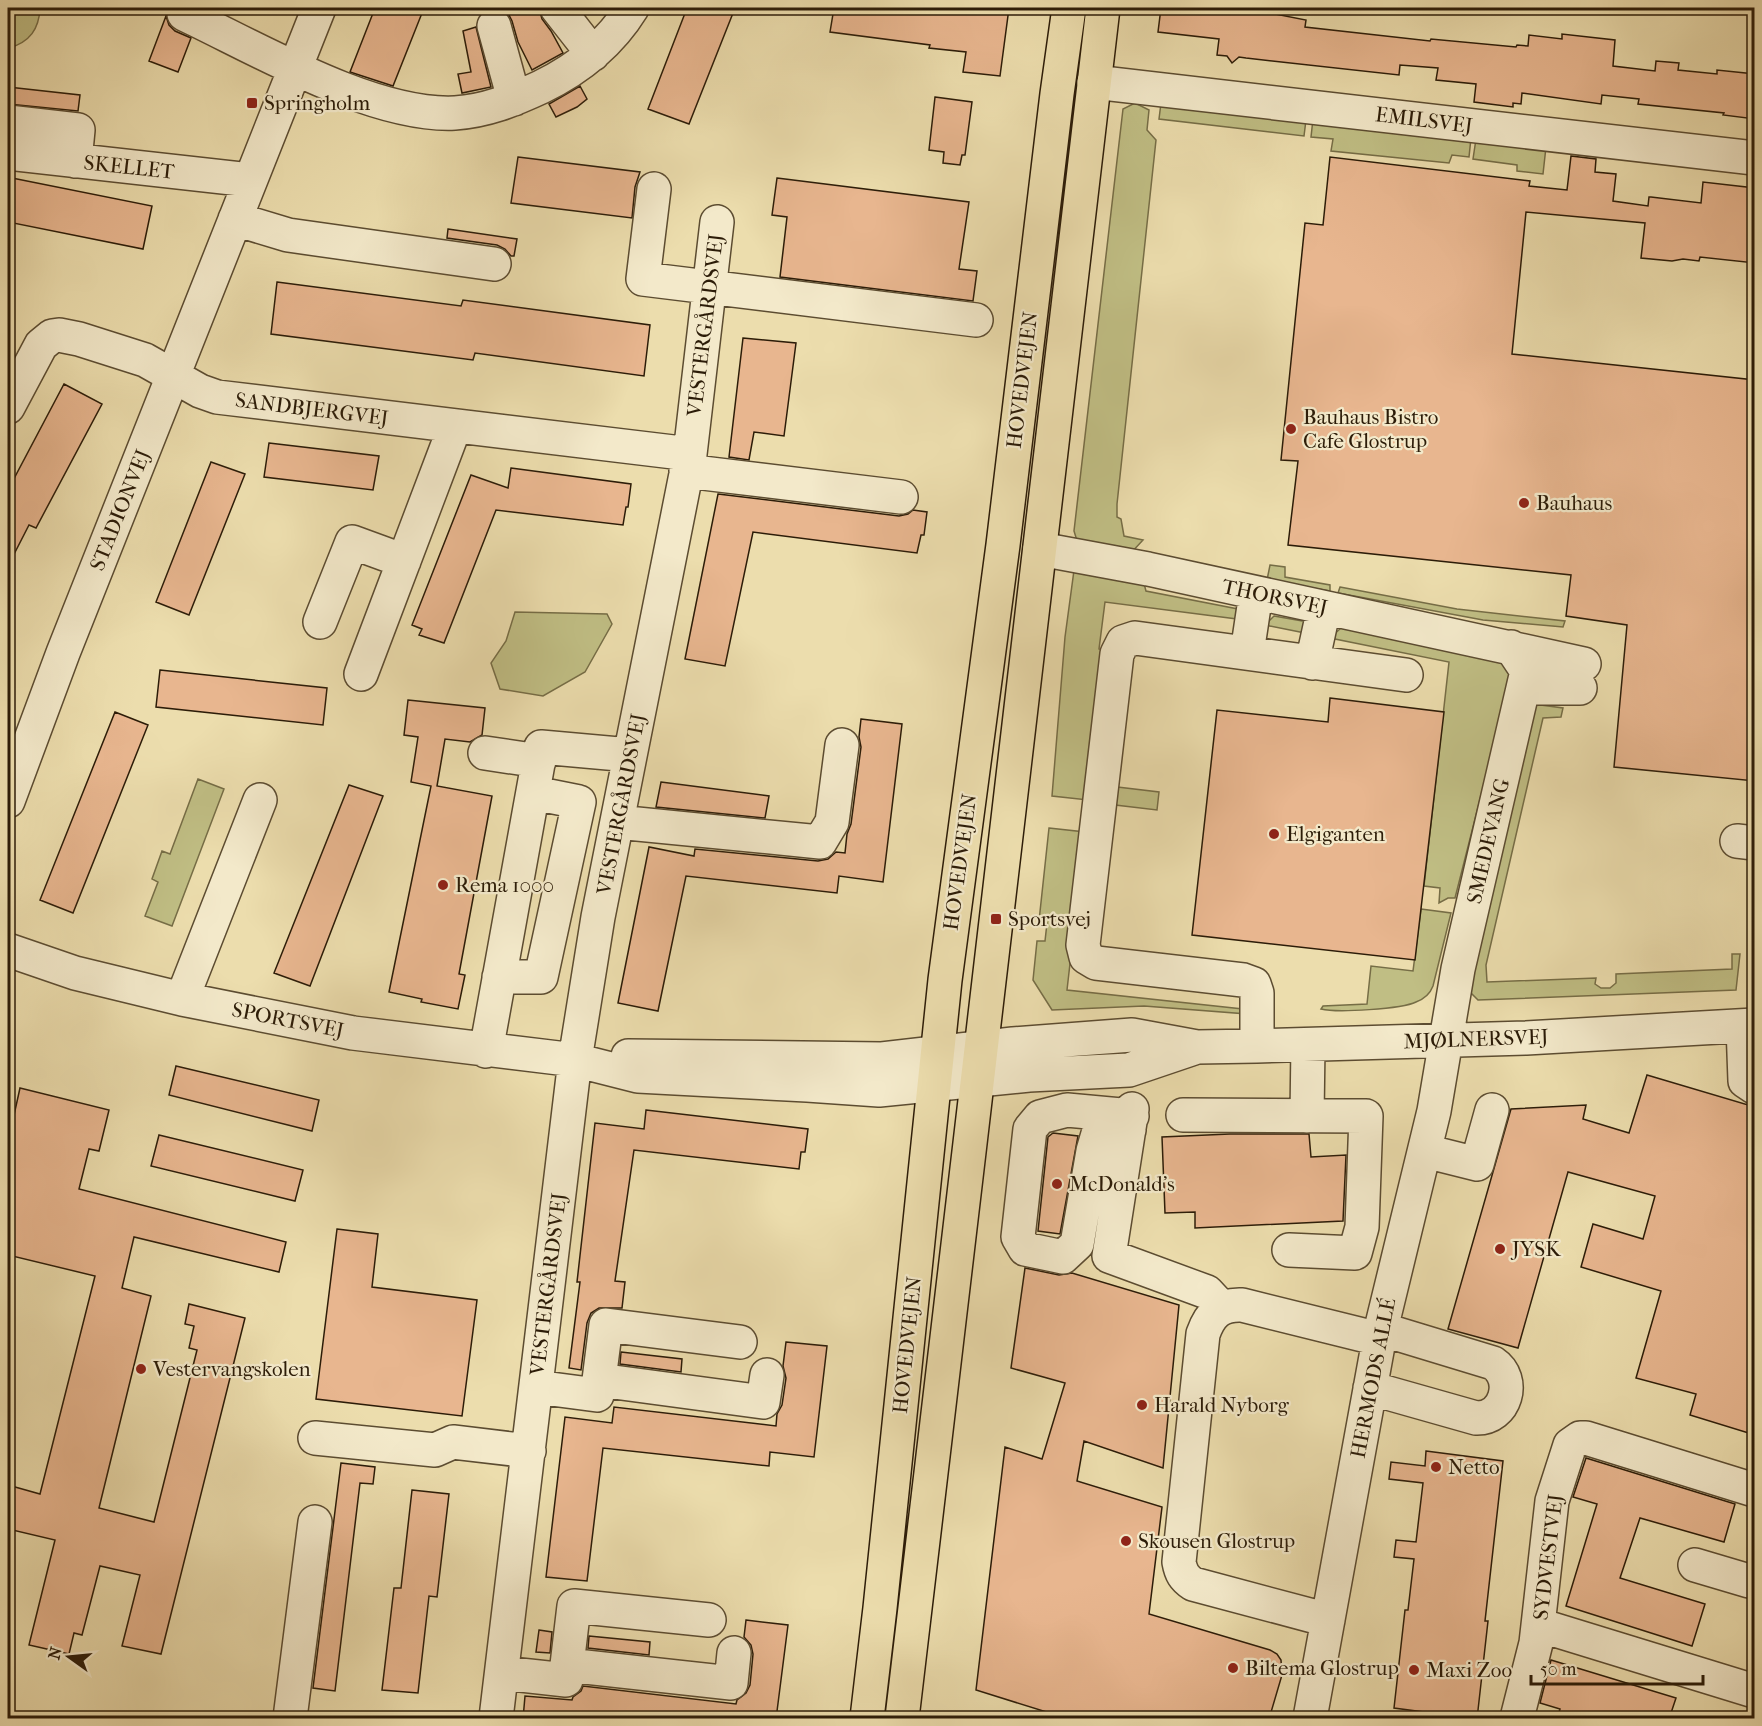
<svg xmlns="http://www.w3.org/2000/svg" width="1762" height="1726" viewBox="0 0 1762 1726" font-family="'IM FELL French Canon',serif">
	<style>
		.green { fill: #c0be84; stroke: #766d46; stroke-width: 1.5 }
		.building { fill: #e8b68f; stroke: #2c1c08; stroke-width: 1.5 }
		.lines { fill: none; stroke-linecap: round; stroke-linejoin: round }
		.minor-casing { stroke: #5c4c31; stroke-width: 36 }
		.major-casing { stroke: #2c1c08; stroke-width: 36 }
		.minor { stroke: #f3e9ca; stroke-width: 33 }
		.major { stroke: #ecddad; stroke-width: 33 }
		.poi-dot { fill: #8f2418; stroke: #f3e9ca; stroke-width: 2 }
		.labels { text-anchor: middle; stroke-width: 4.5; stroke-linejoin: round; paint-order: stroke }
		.poi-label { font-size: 21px; fill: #2c1c08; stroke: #f3e9ca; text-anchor: start }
		.street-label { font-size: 21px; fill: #2c1c08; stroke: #f3e9ca }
	</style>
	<rect width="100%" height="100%" fill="#ecddad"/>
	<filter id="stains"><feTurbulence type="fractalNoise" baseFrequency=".00333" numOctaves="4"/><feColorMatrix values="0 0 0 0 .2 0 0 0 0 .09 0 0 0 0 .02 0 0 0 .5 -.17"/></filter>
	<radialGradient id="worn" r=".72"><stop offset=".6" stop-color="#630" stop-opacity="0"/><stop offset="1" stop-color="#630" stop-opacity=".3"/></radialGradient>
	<path class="green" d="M8,8H40C39,29 30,42 9,48Z
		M1135,103L1149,110L1147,130L1156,140L1117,504V517L1121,519L1124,536L1143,540L1130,554L1078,544L1074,531L1123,109Z
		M1161,103L1306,120L1304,136L1159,119Z
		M1313,119L1471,138L1469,157L1452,155L1449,163L1331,151L1333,139L1311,137Z
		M1476,139L1546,147L1543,174L1517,171V165L1473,159Z
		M1075,563L1142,576L1146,591L1238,609L1245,620L1105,602L1099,649L1105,650L1088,800L1052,796L1065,637Z
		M1270,565L1285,567V577L1330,585V591L1267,580Z
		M1340,587L1457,609L1565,621L1563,627L1483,620L1338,593Z
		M515,612L607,614L612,624L585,672L543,696L500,689L491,663L506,641Z
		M1274,616L1308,622L1310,634L1265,625Z
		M1341,628L1487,655C1499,660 1506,665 1511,677L1455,898H1448L1439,903L1440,888L1424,886L1449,662L1330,638Z
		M1533,704L1563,708L1561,717L1543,718L1486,965L1487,982L1596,978L1595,984L1601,988H1610L1616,983V974L1732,969V954H1740L1736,990L1478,1000L1466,988Z
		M198,779L224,789L172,926L145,916L158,882L152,879L162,851L170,854Z
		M1109,786L1159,792L1157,810L1107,804Z
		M1049,828L1085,832L1067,990L1243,1009L1248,1014L1144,1006L1052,1010L1033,980L1037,941H1045L1047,923L1039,921Z
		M1421,909L1451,913L1433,986C1430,994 1424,999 1416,1002C1402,1009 1337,1013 1321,1009L1323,1006L1367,1004L1371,966L1413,971Z"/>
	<path class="building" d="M375,8H424L393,86L350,72Z
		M518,8H539L542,19L551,31L563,53L532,70L518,42L512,21L508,13Z
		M687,8H735L689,124L648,109Z
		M834,8H935L960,11V8H1009L1000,76L963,72L966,52L929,48L930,45L830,32Z
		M1161,8L1249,9L1306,20L1305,27L1430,41L1431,39L1516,47L1517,45L1528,46L1529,35L1562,39V34L1615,40L1613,66L1655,71L1656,61L1679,63L1678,70L1717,74V70L1755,74V119L1723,115L1724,113L1638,104L1639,99L1602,95L1601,104L1522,93L1521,104L1513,103V107L1474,102L1476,84L1436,80L1438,68L1400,65L1399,75L1246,58L1239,57L1232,63L1227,56L1217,55L1219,39L1158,32Z
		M166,16L169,25L175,31L191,38L178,72L149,61Z
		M476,27L491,87L462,93L458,74L471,72L463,31Z
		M580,86L587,99L577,107L556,117L549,104Z
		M8,87L80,95L78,111L8,104Z
		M935,97L972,102L965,155H962L960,165L943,163L944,152L929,150Z
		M1571,156L1596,159L1595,172L1616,174L1613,201L1648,206L1649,197H1651L1701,203L1703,182L1755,188V263L1700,257L1699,261L1683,259L1672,261L1641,258L1645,223L1526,212L1512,354L1755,380V781L1614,767L1627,625L1566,616L1571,575L1288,545L1298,461L1281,460L1305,223L1323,225L1330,157L1530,181L1529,186L1567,190Z
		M518,157L640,172L635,187L632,218L511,203Z
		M12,178L152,206L143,249L8,222V198Z
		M777,178L969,202L959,269L977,271L973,301L780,277L787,217L772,215Z
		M448,229L517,239L514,256H511L505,249L497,245L447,238Z
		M277,282L461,306L463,300L650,325L644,376L475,353L473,360L271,334Z
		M743,338L796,343L784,436L754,432L749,460L729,457Z
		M64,384L102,404L36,528L29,525L8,566V490Z
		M269,443L379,456L373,490L264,477Z
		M211,462L245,474L189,615L156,602Z
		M511,468L631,484L628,507H626L623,525L496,510L444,643L419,635L422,629L412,625L471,475L508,488Z
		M718,494L899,516L908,514L913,510L927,512L924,535H921L917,553L753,532L725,666L685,659Z
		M160,670L327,688L323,725L156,707Z
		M1330,698L1444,712L1415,960L1192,935L1217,710L1328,722Z
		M408,700L485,708L482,735L470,742L445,739L437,786L492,796L459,974L465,975L458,1009L421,1002L422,999L389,992L431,786L411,782L418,737L404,735Z
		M115,712L148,725L73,913L40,900Z
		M861,719L902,724L883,882L839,876L837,893L686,876L658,1011L618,1003L649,847L694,856L695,849L818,861L828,859L836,852L845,853L847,834L851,824L861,747L859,737Z
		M661,782L769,796L765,818L656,807Z
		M349,785L383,796L310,986L274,973Z
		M176,1066L319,1100L312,1131L169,1095Z
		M1647,1075L1755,1107V1435L1690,1415L1696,1394L1636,1378L1661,1291L1581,1267L1593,1224L1643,1239L1655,1196L1568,1172L1518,1348L1448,1329L1511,1109L1586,1105L1583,1119L1629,1133Z
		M20,1088L109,1110L99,1151L89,1149L79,1189L286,1242L279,1272L134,1237L122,1288L151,1296L99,1508L154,1522L197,1350L189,1348L194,1326L185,1324L189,1304L245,1318L161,1654L122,1646L140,1575L100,1566L82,1635L74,1633L69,1654L29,1645L55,1540L8,1529V1485L40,1494L95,1276L8,1255V1142Z
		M646,1110L808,1129L805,1152H801L799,1169L634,1150L615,1281L625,1282L622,1308H599L591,1313L587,1323L581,1370L569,1368L580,1282H577L595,1123L644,1129Z
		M1053,1133L1078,1136L1060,1234L1038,1231L1048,1137Z
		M1230,1134H1309L1311,1157L1346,1155L1343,1221L1195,1228V1212L1165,1213L1162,1137Z
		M159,1135L303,1170L295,1201L151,1166Z
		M337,1229L378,1234L372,1287L477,1300L462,1416L316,1399Z
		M1025,1268L1059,1275L1072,1273L1179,1305L1163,1468L1084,1441L1077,1481L1162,1507L1149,1614L1270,1650L1277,1654L1281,1660L1282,1675L1269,1719H1069L976,1690L1005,1447L1042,1459L1065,1383L1011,1368Z
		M786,1342L827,1346L814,1457L770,1452L769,1466L603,1448L587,1581L546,1577L565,1417L612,1423L614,1407L776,1426L777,1414L782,1405L786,1378L783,1366Z
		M621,1352L682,1359L681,1372L620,1364Z
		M1426,1451L1503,1461L1485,1621H1488L1477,1719L1394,1708L1405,1610H1408L1414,1559L1394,1557L1396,1540L1416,1542L1423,1483L1389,1479L1391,1462L1425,1466Z
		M1586,1458L1735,1504L1724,1542L1640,1518L1620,1578L1705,1604L1692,1646L1566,1606L1597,1504L1573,1497Z
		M341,1463L375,1467L373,1484L360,1483L335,1691L313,1688Z
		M412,1490L449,1494L437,1597L429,1596L418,1693L382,1690L394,1588H401Z
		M746,1620L788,1625L776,1719H523L525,1696L572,1700L573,1697L581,1691L583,1686L736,1704L737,1700L746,1693L750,1685L753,1654L751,1645L744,1637Z
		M539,1630L552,1632L550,1653L536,1652Z
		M589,1636L650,1642L649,1655L588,1648Z
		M1551,1660L1676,1698L1669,1719H1557L1560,1709L1540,1703Z"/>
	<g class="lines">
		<g class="minor-casing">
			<path id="minor" d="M557,8L593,54
				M184,14C258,49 373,117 455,113C486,111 513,100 541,87C578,69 611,42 632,8
				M494,26L514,99
				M1094,82L1754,158
				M8,122L78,130L75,161
				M8,153L250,180
				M654,189L643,279L976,320
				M235,219L288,235L494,264
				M8,407L41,345L52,336L59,335L79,339L145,360L200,391L217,397L690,454
				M686,471L901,497
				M1040,549L1148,569L1584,664
				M320,622L352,542L404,561
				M1247,653L1256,593
				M1312,663L1324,608
				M361,674L455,426
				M1523,688H1580
				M485,753L539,761
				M8,801L63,653L319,8
				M617,822L820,842L832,822L842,745
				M1737,841L1754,843
				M8,950L75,973L182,999L353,1033L575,1060L638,1076L807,1085L879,1090L1029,1075L1129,1070L1197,1047
				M499,977H541L579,802L534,793
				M182,999L260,800
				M1743,1026L1745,1081L1754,1087
				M1257,1046V993L1254,984L1243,980L1096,963L1086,957L1083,945L1117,654L1123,642L1135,638L1406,675
				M486,1051L541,747L630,755
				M628,1056L882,1059L1013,1044L1132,1035L1197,1047L1257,1046L1526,1038L1754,1025
				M1132,1109L1109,1256L1207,1292L1221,1307
				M1183,1115L1366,1116L1362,1227L1355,1253L1289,1250
				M1307,1116L1308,1045
				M1129,1130L1116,1129L1098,1134L1093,1151L1077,1244L1063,1257L1025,1249L1018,1237L1030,1129L1040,1117L1067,1110L1132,1116
				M1425,1151L1477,1164L1492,1110
				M599,1380L606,1325L740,1342
				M536,1387L597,1395L599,1380L763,1402L767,1375
				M1370,1388L1476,1418C1506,1419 1517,1379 1493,1363L1381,1329
				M315,1438L435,1450L453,1442L529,1451
				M1695,1565L1749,1581
				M1328,1620L1193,1584C1184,1578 1181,1573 1179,1562L1203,1334C1210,1314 1220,1304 1242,1305L1379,1339
				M1539,1625L1754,1691
				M567,1665L574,1606L709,1620
				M502,1673L566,1680L567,1665L731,1683L734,1653
				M290,1718L315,1522
				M496,1718L575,1060L598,917L690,454L717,222
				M1310,1718L1381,1329L1434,1111L1458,969L1527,671L1511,647
				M1517,1718L1536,1643L1552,1501L1570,1445L1580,1438H1586L1754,1490"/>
		</g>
		<g class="major-casing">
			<path id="major" d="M867,1718L880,1608L945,980L1003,545L1057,94L1069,8
				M902,1718C969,1148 1038,578 1103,8"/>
		</g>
		<use href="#minor" class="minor"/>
		<use href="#major" class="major"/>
	</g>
	<g class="poi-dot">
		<rect x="246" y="97" width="12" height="12" rx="3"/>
		<circle cx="1291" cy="429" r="6"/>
		<circle cx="1524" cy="503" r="6"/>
		<circle cx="1274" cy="834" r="6"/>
		<circle cx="443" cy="885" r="6"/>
		<rect x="990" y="913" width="12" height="12" rx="3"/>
		<circle cx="1057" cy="1184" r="6"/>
		<circle cx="1500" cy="1249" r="6"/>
		<circle cx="141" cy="1369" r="6"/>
		<circle cx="1142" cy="1405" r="6"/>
		<circle cx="1436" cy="1467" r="6"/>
		<circle cx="1126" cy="1541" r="6"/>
		<circle cx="1233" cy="1668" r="6"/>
		<circle cx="1414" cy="1670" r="6"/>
	</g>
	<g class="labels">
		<g class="poi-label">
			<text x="264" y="110">Springholm</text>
			<text x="1303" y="424">Bauhaus Bistro<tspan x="1303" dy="24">Cafe Glostrup</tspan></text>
			<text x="1536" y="510">Bauhaus</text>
			<text x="1286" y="841">Elgiganten</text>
			<text x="455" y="892">Rema 1000</text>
			<text x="1008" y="926">Sportsvej</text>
			<text x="1069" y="1191">McDonald's</text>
			<text x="1512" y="1256">JYSK</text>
			<text x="153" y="1376">Vestervangskolen</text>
			<text x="1154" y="1412">Harald Nyborg</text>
			<text x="1448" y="1474">Netto</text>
			<text x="1138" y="1548">Skousen Glostrup</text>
			<text x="1245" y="1675">Biltema Glostrup</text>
			<text x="1426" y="1677">Maxi Zoo</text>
		</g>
		<g class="street-label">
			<text transform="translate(1424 120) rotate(7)" y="7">EMILSVEJ</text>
			<text transform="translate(129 167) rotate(6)" y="7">SKELLET</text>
			<text transform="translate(705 325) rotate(-83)" y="7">VESTERGÅRDSVEJ</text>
			<text transform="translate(1022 380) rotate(-83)" y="7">HOVEDVEJEN</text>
			<text transform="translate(312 409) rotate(7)" y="7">SANDBJERGVEJ</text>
			<text transform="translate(120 510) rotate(-68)" y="7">STADIONVEJ</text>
			<text transform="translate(1275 597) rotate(12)" y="7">THORSVEJ</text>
			<text transform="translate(621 804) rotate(-79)" y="7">VESTERGÅRDSVEJ</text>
			<text transform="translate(1488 841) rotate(-77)" y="7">SMEDEVANG</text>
			<text transform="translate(960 862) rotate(-82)" y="7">HOVEDVEJEN</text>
			<text transform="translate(288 1020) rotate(11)" y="7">SPORTSVEJ</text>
			<text transform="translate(1476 1039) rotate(-2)" y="7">MJØLNERSVEJ</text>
			<text transform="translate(548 1284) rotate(-83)" y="7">VESTERGÅRDSVEJ</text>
			<text transform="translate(907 1345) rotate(-84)" y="7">HOVEDVEJEN</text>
			<text transform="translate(1373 1378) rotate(-79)" y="7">HERMODS ALLÉ</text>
			<text transform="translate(1548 1557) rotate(-83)" y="7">SYDVESTVEJ</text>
		</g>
	</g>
	<rect width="1762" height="1726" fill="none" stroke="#ecddad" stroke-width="30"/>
	<rect x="9" y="9" width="1744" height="1708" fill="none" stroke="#2c1c08" stroke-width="3"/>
	<rect x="15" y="15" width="1732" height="1696" fill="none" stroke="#2c1c08" stroke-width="1.5"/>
	<g transform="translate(69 1657) rotate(285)" stroke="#f3e9ca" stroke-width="4.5" paint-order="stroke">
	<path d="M0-4.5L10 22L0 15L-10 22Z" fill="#2c1c08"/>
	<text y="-9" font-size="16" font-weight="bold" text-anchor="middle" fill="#2c1c08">N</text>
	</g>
	<path d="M1531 1675v9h172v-9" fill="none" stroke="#2c1c08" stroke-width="3"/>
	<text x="1540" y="1675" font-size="18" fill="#2c1c08" stroke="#f3e9ca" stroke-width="4.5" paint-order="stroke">50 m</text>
	<rect width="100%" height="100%" filter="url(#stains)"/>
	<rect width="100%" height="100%" fill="url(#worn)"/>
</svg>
